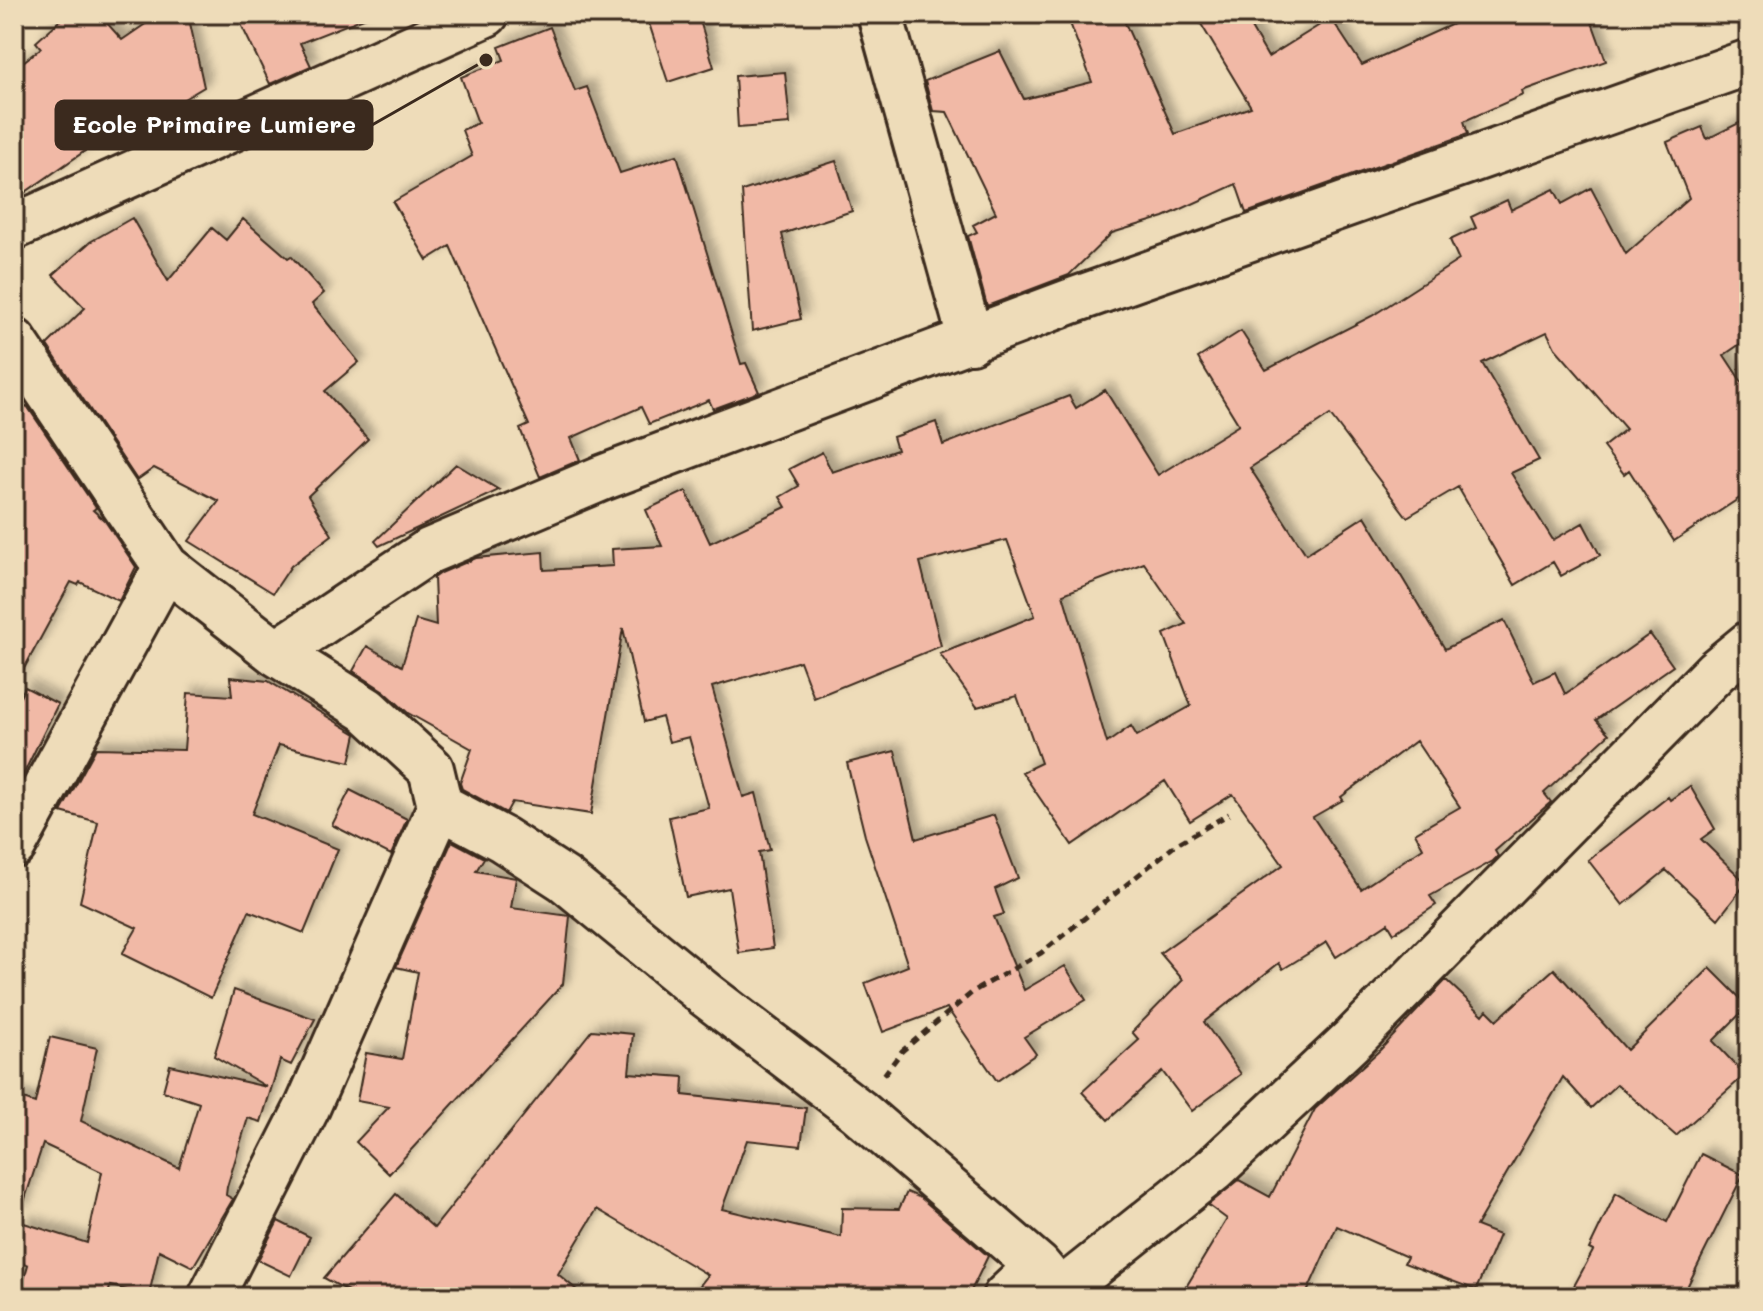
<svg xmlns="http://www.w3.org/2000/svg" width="1763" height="1311" viewBox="0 0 1763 1311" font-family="Mali,sans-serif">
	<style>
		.building { fill: #f1b9a6; stroke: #3b2a1e; stroke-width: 2; fill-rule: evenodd; filter: url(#shadow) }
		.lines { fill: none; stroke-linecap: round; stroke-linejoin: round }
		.minor-casing { stroke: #3b2a1e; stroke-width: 50 }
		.path { stroke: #3b2a1e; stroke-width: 5; stroke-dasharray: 8 6; stroke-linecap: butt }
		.minor { stroke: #eedcb9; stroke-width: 44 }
		.leader { fill: none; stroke: #3b2a1e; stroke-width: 3 }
		.callout-dot { fill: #3b2a1e; stroke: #eedcb9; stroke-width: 3 }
		.callout { fill: #3b2a1e; stroke: #3b2a1e; stroke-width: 3 }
		.callout-label { font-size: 24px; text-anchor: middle; font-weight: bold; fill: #fff }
	</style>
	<defs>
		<filter id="shadow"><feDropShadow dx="7" dy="-7" stdDeviation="4" flood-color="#0004"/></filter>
	</defs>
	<rect width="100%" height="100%" fill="#eedcb9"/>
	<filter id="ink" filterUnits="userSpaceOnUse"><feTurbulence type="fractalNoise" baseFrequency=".0125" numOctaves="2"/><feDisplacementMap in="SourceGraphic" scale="16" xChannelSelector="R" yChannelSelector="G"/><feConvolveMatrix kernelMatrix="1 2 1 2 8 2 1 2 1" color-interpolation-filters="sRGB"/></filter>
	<g filter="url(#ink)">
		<path class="building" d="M67,14H99L122,40L160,14H188L204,87L119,138L114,131L14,200V69L41,48L36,42Z
			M236,14H368L369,16L300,43L311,66L270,84Z
			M646,14H698L714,67L668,82Z
			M1094,14H1121L1175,134L1251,107L1195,14H1243L1268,57L1331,18L1362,65L1475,14H1589L1606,61L1522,91L1523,95L1464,121L1468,134L1246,213L1236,184L1164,217L1112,233L1069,275L987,306L968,236L977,232L973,225L996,213L947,112L933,111L925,81L1000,51L1024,99L1092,82L1070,23Z
			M550,27L575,91L587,87L620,173L677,155L741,364L746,363L759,392L713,409L709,400L649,424L641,407L571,438L580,460L540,477L520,429L529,425L450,246L427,260L393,202L472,156L462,130L478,123L461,77L504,60L499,47Z
			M785,72L790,124L738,128L735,76Z
			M1749,118V338L1724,355L1749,393V492L1674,541L1629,470L1624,474L1603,447L1626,429L1555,348L1547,332L1482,363L1539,460L1511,473L1553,540L1583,523L1600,555L1561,576L1553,562L1515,585L1458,487L1407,517L1330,415L1250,468L1306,554L1365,516L1445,649L1504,620L1534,682L1555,672L1565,694L1650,634L1673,666L1596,720L1609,734L1544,793L1551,802L1495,851L1498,856L1493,861L1430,896L1436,905L1394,933L1388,923L1336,957L1327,942L1283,969L1279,963L1204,1022L1241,1074L1192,1111L1162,1071L1108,1120L1082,1092L1139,1040L1132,1032L1183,980L1160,953L1283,865L1233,794L1190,821L1165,781L1072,845L1022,772L1041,763L1017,696L977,707L940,654L1035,616L1007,540L920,562L941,646L814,698L800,661L712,687L743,797L756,793L770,850L759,852L773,948L739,953L729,888L686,897L669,817L709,808L689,737L669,742L662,717L644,722L623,628L591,814L512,802L506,813L462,789L460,783L472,749L408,713L384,691L353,671L367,646L402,666L416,620L436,626L434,578L441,573L476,558L543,552L544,570L613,566L612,549L662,546L646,510L686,491L710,543L786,507L780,497L799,486L789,469L822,452L832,472L897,450L893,437L936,422L943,445L1069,396L1076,408L1105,390L1158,475L1239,425L1198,358L1241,331L1266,370L1372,316L1459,260L1450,240L1476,228L1471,217L1507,200L1511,210L1554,189L1562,204L1591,188L1626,254L1689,198L1667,142L1702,127L1707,139ZM1144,563L1186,624L1164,634L1191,706L1137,736L1131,726L1107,743L1063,594ZM1416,741L1460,807L1415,833L1423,848L1361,889L1313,817L1343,800L1341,797Z
			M836,161L852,211L782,234L801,319L752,331L742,191Z
			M132,218L168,281L212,228L226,240L243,219L288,258L291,256L324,293L312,304L359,362L325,391L368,439L308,496L332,535L291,566L273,593L189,541L219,501L154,468L137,480L47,345L85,308L53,275L90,242Z
			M27,406L96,508L93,510L105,521L136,567L119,601L80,582L78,585L71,582L14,687V411Z
			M456,464L499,490L379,546L375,541Z
			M230,677L268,681L356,734L350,762L279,745L252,814L338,849L304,933L249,911L211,998L122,954L137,928L80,902L98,822L61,812L96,748L184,750L188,693L232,696Z
			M25,687L58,704L14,793V709Z
			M895,751L916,839L994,815L1018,878L995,889L1004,914L994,917L1024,990L1065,966L1086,1000L1024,1037L1036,1054L997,1081L947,1008L883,1032L865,983L908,966L865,836L847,763Z
			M1690,786L1715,829L1701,839L1746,883L1718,919L1666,870L1623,905L1588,860L1668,797L1670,800Z
			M350,790L407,819L391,855L332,825Z
			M452,841L484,858L476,871L516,878L511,908L570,916L563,984L389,1174L356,1142L389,1107L357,1101L366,1053L402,1059L418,972L396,967Z
			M1710,968L1748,1006L1713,1041L1745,1075L1676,1136L1617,1084L1591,1108L1563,1077L1476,1226L1499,1235L1476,1290L1404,1263L1407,1257L1337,1226L1305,1297H1180L1227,1219L1208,1205L1239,1180L1270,1197L1315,1109L1380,1050L1446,980L1483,1015L1487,1010L1497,1020L1554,969L1627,1050Z
			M234,990L315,1019L291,1065L280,1060L261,1122L248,1118L227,1187L226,1195L233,1199L193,1267L159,1250L149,1295L110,1286L108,1297H19L28,1265L14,1260V1254L24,1223L87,1243L102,1172L43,1144L21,1211L14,1210V1096L35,1103L50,1037L97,1048L81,1121L179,1168L199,1103L163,1091L170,1065L267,1087L214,1056Z
			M592,1030L633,1034L629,1073L684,1077L683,1095L806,1108L801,1146L747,1140L722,1209L841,1237L842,1208L899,1209L907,1192L921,1198L988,1256L968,1297H691L708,1275L597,1209L558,1274L585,1297H359L324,1278L396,1194L434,1228Z
			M1701,1154L1743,1175L1682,1297H1568L1593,1251L1589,1249L1616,1193L1667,1222Z
			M278,1221L310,1237L291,1276L258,1260Z"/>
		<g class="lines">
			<g class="minor-casing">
				<path id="minor" d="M880,14L971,341
					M14,227L486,14
					M14,341L166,567L276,653L367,710L431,769L440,806L502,839L564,879L706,995L858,1111L1038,1266L1064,1297
					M276,653L429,551L602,478L1069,302L1749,62
					M14,845L166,567
					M1060,1292L1214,1169L1353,1039L1716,671L1749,644
					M211,1297L308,1106L440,806
					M1005,1297L1038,1266"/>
			</g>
			<path class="path" d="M884,1075L902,1051L974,991L1041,953L1177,844L1229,814"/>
			<use href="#minor" class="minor"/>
		</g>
	</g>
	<path class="leader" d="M486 60L372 125"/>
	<circle class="callout-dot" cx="486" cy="60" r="8"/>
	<rect class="callout" x="56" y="101" width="316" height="48" rx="8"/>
	<g class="callout-label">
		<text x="214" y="133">Ecole Primaire Lumiere</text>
	</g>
	<rect width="1763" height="1311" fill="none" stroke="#eedcb9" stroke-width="48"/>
	<rect x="24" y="24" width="1715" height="1263" fill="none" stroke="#3b2a1e" stroke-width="3" filter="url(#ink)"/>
</svg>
